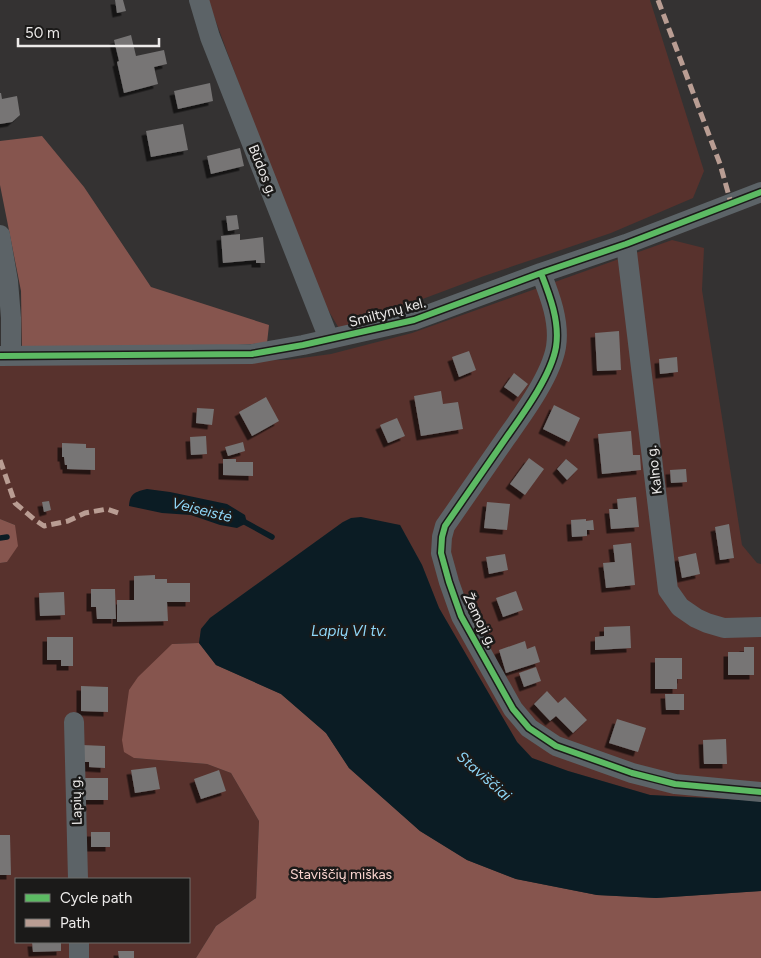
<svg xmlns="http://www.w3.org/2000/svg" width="761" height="958" viewBox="0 0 761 958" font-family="Figtree,sans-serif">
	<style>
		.green { fill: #58322d; fill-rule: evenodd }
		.forest { fill: #86554e }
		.water { fill: #0b1c24 }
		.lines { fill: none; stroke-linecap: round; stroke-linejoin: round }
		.stream { stroke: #0b1c24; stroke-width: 5.5 }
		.building { fill: #777575; filter: url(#shadow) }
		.minor { stroke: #5c6367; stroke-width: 20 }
		.quiet { stroke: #b99d93; stroke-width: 5; stroke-dasharray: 10 5; stroke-linecap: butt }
		.cycleway-casing { stroke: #1b1a19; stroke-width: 9 }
		.cycleway { stroke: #5cba63; stroke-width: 6 }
		.labels { text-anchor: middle; stroke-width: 5; stroke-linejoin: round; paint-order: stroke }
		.street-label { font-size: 14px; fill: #edebea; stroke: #1b1a19 }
		.park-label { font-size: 14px; fill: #fbd6d0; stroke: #1b1a19 }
		.water-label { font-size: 15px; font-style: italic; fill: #8fd7f8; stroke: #1b1a19 }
	</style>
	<defs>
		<filter id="shadow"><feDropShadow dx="-4.5" dy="4.5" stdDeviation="0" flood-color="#0009"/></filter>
	</defs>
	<rect width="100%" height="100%" fill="#343232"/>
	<path class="green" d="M208,0H650L704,171L693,198L611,233L484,276L340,330L312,283Z
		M672,240L704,248L702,290L742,545L757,563L761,564V801L650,795L568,771L532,758L517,742L439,608L422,565L400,525L343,522L210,618L201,629L199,643L172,644L134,758L207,764L231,773L259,821L256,898L216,926L196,958H0V563L7,562L15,525L0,519V363L287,360L331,354L412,333ZM16,879H189V942H16Z"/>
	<path class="forest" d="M42,136L84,187L151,287L269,325L267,343L193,348L22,352L21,291L0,185V141Z
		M0,519L15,525L18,546L7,562L0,563Z
		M199,643L216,665L281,694L326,733L349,768L420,831L467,860L516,879L597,895L656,898L761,891V958H196L216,926L256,898L259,821L231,773L207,764L134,758L124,752L122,740L129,690L138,677L172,644Z"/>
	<path class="water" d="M147,489L170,492L227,504L245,515L247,523L237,528L220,525L191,515L162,513L129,506C130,493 135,492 147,489Z
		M361,517L400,525L422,565L439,608L517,742L532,758L568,771L650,795L761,801V891L656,898L597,895L516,879L467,860L420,831L349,768L326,733L281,694L216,665L199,643L201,629L210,618L343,522L351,518Z"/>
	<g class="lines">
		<path class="stream" d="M241,520L272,537
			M0,538L7,537"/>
	</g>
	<path class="building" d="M115,0H123L126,11L117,13Z
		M131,35L136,56L164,50L167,64L154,67L158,84L124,93L117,62L119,61L114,40Z
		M210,83L213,101L178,109L174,91Z
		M0,93H1L2,99L17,96L20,115L12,122L0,124Z
		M183,124L188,150L151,157L146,131Z
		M240,148L244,166L211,174L207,156Z
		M237,215L239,229L228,231L226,216Z
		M240,234V240L263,237L265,263H256V260L223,263L221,236Z
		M619,331L621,370L597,371L595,333Z
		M469,351L476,370L459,377L452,357Z
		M677,357L678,372L660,374L659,359Z
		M514,373L528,384L518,397L504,387Z
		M441,391L443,404L458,402L463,429L421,436L414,396Z
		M266,397L279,421L252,436L239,412Z
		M554,405L580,418L569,442L543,429Z
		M197,408L214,409L212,425L196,423Z
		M397,418L405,436L388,443L380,425Z
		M631,431L633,455H640L641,470L602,474L598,434Z
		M206,436L207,454L191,455L190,437Z
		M243,442L245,451L228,456L225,447Z
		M62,443L86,444V448H95V470L67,469V465H65L64,457H62Z
		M529,458L544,469L525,495L510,484Z
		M223,459H236V462H253V476L223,475Z
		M566,459L578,469L567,480L557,469Z
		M686,469L687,482L671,483L670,470Z
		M636,497L639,527L611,529L609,509H618L617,499Z
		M49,501L51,510L44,512L42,502Z
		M487,502L510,504L507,530L484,528Z
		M586,519V521L593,520L594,530H587V536L572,537L571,520Z
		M729,524L734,558L720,560L715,527Z
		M631,543L635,585L606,588L603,563L615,562L613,545Z
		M696,553L700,574L682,578L678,557Z
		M505,554L508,570L489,574L486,557Z
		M155,575V579H167V583H190V602H167L168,621L117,622V600H134V576Z
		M91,589H115L116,619H97L96,607H91Z
		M516,591L523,610L503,617L496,598Z
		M64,592L65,615L40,616L39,593Z
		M630,626L631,648L595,650V637L604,636V627Z
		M47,637H73V666H61V660H47Z
		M525,641L527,649L535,646L540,662L506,673L499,650Z
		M744,647H754V675H728V652H744Z
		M655,658H682V679H677V689H655Z
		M536,667L541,681L524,687L519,673Z
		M81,686L108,687V712L81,711Z
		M547,691L558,703L565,697L587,720L573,733L556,716L550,721L534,704Z
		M665,694H684V710H666Z
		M617,719L646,728L638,752L609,743Z
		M726,739L727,764H704L703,740Z
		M82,745L105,746V768L89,767V762H81Z
		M156,767L160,789L135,793L131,770Z
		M219,770L226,791L201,799L194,779Z
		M85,778H108V800H85Z
		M91,832H110V847H91Z
		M0,835H10L11,875H0Z
		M32,942H61V951L33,952Z
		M118,951H134V958H119Z"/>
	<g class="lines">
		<path class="minor" d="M199,0L210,37L329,339
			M0,235L8,281L11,318V356
			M626,244L668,590L680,607L696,618L707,623L724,628L761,627
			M541,273C550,296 560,322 556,347C551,376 523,414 506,438C486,467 465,497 445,526L442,537L441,553L449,582L461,616L513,709L529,728L556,746L632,773L675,784L761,792
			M0,356L252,354L303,345L414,320L541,273L626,244L761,192
			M74,722L78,879
			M79,942V958"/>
		<path class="quiet" d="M658,0L720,164L731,203
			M0,460L15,503L35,520L44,526L68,521L85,513L107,509L121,514"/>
		<g class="cycleway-casing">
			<path id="cycleway" d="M541,273C550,296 560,322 556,347C551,376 523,414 506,438C486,467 465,497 445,526L442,537L441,553L449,582L461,616L513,709L529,728L556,746L632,773L675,784L761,792
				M0,356L252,354L303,345L414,320L541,273L626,244L761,192"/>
		</g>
		<use href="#cycleway" class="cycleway"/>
	</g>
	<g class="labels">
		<g class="street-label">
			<text transform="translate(263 170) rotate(68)" y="5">Būdos g.</text>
			<text transform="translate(387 312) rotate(-15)" y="5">Smiltynų kel.</text>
			<text transform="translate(654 470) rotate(-97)" y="5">Kalno g.</text>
			<text transform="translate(480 620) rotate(64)" y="5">Žemoji g.</text>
			<text transform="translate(76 801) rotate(-92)" y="5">Lapių g.</text>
		</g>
		<g class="park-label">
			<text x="341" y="879">Staviščių miškas</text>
		</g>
		<g class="water-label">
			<text transform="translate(202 510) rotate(14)" y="5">Veiseistė</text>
			<text x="349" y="636">Lapių VI tv.</text>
			<text transform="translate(484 776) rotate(41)" y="5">Staviščiai</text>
		</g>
	</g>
	<rect x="15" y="878" width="175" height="65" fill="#1b1a19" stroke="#6f6e6d"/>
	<rect x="25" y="894" width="25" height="8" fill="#5cba63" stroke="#6f6e6d"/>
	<text x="60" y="903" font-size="15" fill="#edebea">Cycle path</text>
	<rect x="25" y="919" width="25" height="8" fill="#b99d93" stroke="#6f6e6d"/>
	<text x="60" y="928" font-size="15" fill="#edebea">Path</text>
	<path d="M18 38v8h141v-8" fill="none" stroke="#edebea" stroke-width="2.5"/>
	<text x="25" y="38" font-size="15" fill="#edebea" stroke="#1b1a19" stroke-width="4" paint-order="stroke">50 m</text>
</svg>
